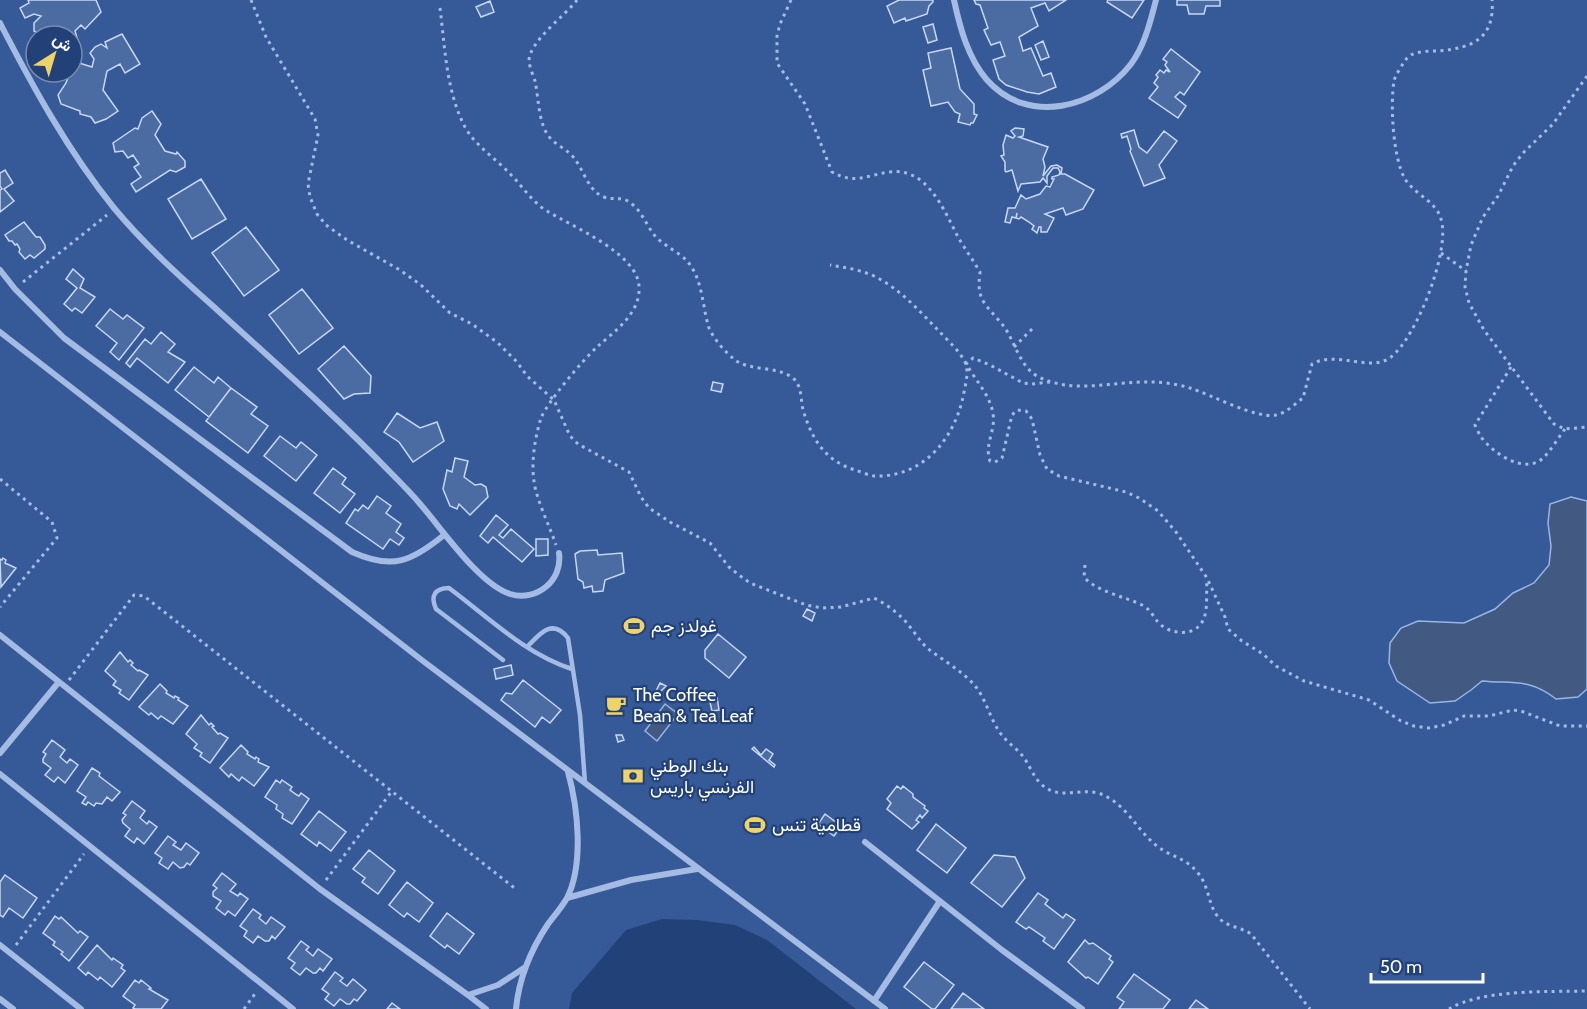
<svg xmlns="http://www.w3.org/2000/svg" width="1587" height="1009" viewBox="0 0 1587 1009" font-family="Cabin,Vazirmatn,sans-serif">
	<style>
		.green { fill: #365a97; fill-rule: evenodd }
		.water { fill: #425982; stroke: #98b6e5; stroke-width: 1.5 }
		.building { fill: #4b6ba3; stroke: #c7d8f4; stroke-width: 1.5 }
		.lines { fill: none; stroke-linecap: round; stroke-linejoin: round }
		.path { stroke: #a4bce4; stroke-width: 3; stroke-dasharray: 3 4.5; stroke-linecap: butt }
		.service { stroke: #a4bce4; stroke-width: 4.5 }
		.minor { stroke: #a4bce4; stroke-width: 6 }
		.labels { text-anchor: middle; stroke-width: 4.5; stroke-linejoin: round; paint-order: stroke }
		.poi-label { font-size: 18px; fill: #fff; stroke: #234179; text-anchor: start }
	</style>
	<rect width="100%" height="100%" fill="#234179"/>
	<path class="green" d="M0,0H1587V1009H856L767,940L735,925L697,920L662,919L626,930L572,993L569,1009H0ZM36,36H72V72H36Z"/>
	<path class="water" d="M1571,497L1587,501V689L1578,697L1556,699C1529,678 1513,684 1482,681L1471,690L1455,701L1430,703L1397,681L1389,663L1390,643L1401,628L1418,621L1464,623L1495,609L1513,593L1534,583L1549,565L1551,546L1548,523L1550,504Z
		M665,704L678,714L657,741L645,731Z"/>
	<path class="building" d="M28,0H96L101,12L85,29L81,25L75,31L78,41L72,43V36H42L34,31V23L41,16L34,14L25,18L20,8L29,3Z
		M899,0H933V2L929,6L927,14L906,21L905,18L894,23L887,6Z
		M974,0H1066L1049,11L1045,3L1031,8L1038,26L1019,37L1023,51L1031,48L1043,76L1051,73L1056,87L1039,94L1027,92L1006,85L999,79L993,60L1005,56L1000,42L991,45L984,30L988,28L980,5L976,4Z
		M1108,0H1144L1132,18L1107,2Z
		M1177,0H1220V6H1206L1204,14H1189L1187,5H1177Z
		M490,1L494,12L481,17L476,7Z
		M933,24L937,40L928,43L923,27Z
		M122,34L140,64L125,73L120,64L107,71L103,90L118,111L106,119L95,123L91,117L80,114V111L61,104L58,95L66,83L70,72H72V64L76,62L92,67L94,59L90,53L95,47L101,44L107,48L105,42Z
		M1043,41L1049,57L1041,60L1035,45Z
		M951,48L960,89L974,104V114L977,115L973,123H971L970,125L958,122L960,114L955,112L948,102L931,106L923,70L931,68L928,53Z
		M1171,49L1200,72L1184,95L1180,92L1175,97L1186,106L1178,118L1149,98L1158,87L1154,83L1158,77L1156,75L1160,70L1164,73L1166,70L1170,72L1165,65L1167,62L1163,59Z
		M152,111L161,124L155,135L165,151L176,154L177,152L185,161V167L176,172L170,170L136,192L131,184L141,177L134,167L139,164L133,155L128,158L123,151L115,152L113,143L135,128L138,129L142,118Z
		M1015,128L1024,129L1023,136L1019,137L1048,147L1043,159L1045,167L1043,176L1051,166L1057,165L1062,168L1061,174H1065L1094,190L1083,209L1066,215L1063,208L1045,214L1054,218L1047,232H1041V227H1039L1037,233L1032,229L1034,226L1029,222L1021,217L1019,219L1016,218L1017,213L1016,218L1012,217L1010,223L1005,222L1008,208H1015L1021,195L1026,199L1040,194L1046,186L1050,187L1054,179H1052V177L1059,175L1060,172L1058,168H1053L1047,176V183L1043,178L1040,182L1021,184L1018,191L1012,170L1006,172L1005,171V162L1001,156L1004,155L1003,145L1006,135L1013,138L1015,136L1011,131Z
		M1134,130L1139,147L1147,153L1164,131L1177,141L1159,165L1165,178L1144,186L1130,151L1131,149L1127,136L1122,138L1121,134Z
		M5,170L13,183L4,189L14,201L0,212V190L2,189L0,186V173Z
		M201,179L226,219L192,239L168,199Z
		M24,222L36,237H40L45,245V249L34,258L30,255L25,259L19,252L20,249L17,244L15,245L12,241H9L5,235Z
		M246,227L279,270L244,296L212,253Z
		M73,269L84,279L80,288L95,297L82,313L75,308L72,311L64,304L77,288L66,279Z
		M302,289L333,328L299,354L269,315Z
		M110,309L123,319L127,315L144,328L119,360L110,352L117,343L96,326Z
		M161,332L175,344L168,352L185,362L168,383L137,358L130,367L126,363L145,339L151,344Z
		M344,346L371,376L370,393L354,394L344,399L318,369Z
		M194,367L214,383L218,377L231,388L209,417L175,390Z
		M713,382L723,384L721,392L711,390Z
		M231,388L257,407L251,414L268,426L248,453L206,421Z
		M397,413L420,428L437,422L444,441L413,462L399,442L384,432Z
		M280,436L296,448L301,442L317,455L296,481L264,456Z
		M455,458L468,461L464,477L475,485L481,484L486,487L488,497L470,515L459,504L457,509L450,506L443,489L447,470L452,472Z
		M333,468L346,478L342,484L355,494L340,513L314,493Z
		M377,496L391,506L386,513L401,524L396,532L404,538L399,545L390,539L383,549L346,523L355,509L358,511L363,505L368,509Z
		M496,515L508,525L499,535L503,538L511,529L534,549L522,562L493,537L488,543L480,536Z
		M536,539H548V555L536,556Z
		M597,550L598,555L622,553L624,573L605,580L603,591L593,592L592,586L584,588L583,582L578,579L575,554L580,551Z
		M3,558L6,560L5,563L16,568L1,587L0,559L2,560Z
		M807,609L815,613L812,621L803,616Z
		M718,634L746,657L729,678L705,658V650Z
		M120,652L128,662L130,660L133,663L131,665L138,671L139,670L148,675L129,700L119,693L121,690L113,685L116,681L105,671Z
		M511,665L513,675L496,679L494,669Z
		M523,680L561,710L550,723L542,717L535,727L501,700L506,693L512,694Z
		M660,683L666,686L659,693L656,691Z
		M160,684L167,691L166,693L174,698L175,696L179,698L178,700L188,706L173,724L161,716L158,719L151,713L149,715L139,707Z
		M717,697L719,710L712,711L709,698Z
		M201,715L209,725L211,723L214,726L212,727L218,734L220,733L228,738L210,763L200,756L202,753L194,748L197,744L186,734Z
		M616,735H622L624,740L618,742Z
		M52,740L65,750L60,757L67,763L70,759L78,765L65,783L58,777L54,782L45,775L51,768L43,762V759L46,754L43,752Z
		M241,745L248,752L247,754L255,759L256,757L259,759L258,762L269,767L254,786L242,777L239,781L231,774L229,777L220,768Z
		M754,747L761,755L766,749L773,754L769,760L775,765L774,767L752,749Z
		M92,768L100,773L99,776L120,792L112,801L107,797L102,804L96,803L94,806L88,802L86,805L82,803L86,797L77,791Z
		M276,780L280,783L282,780L292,787L290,790L297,795L299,796L301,793L309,799L292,824L282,818L283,814L276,809L277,805L265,797Z
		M897,786L901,789L903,786L913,794V797L925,806L924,808L928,811L922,818L920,815L916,820L919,822L912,829L887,809L891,803L887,799Z
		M132,801L145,811L140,818L147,824L149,821L157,827L144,844L137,838L134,843L125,836L130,829L123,823L122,820L126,815L123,813Z
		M319,811L346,832L331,851L319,842L317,846L301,834Z
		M825,814L841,826L834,836L818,824Z
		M936,824L966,848L947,873L917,850Z
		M168,836L176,842L173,845L181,850L186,843L199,853L190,865L187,863L184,867L180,868L173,862L168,869L159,863L162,858L155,853Z
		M369,850L395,871L378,894L362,882L365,878L353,869Z
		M994,855L1015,857L1025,878L1002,907L971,883Z
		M222,873L236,884L230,891L238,896L240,893L248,899L235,916L228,911L225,915L216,908L221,901L213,896V892L217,888L213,885Z
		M5,875L37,898L23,918L9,908L3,917L0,915V882Z
		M407,882L433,903L419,922L407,913L404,917L389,905Z
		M1038,893L1048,900L1045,904L1063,918L1066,914L1075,920L1054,949L1043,941L1045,938L1029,927L1026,929L1016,922Z
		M253,909L261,915L259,918L266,924L271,917L285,927L275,939L272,936L269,941H265L258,936L253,943L244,936L247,931L240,926Z
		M447,913L474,934L459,954L447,945L445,948L430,936Z
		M55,916L59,919L61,917L78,933L80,931L88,937L69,961L61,954L63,952L53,945L55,942L43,933Z
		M1085,940L1089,944L1093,943L1111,956L1109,959L1113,962L1098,984L1088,977L1086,978L1068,962Z
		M301,941L309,947L306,950L313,956L318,949L332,959L323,971L320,968L316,973H313L306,968L300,975L291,968L295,963L288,958Z
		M97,945L112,960L113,958L123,965L121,968L125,971L112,987L100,977L98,980L88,972L86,975L78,968Z
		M924,962L954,985L935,1009H932L904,987Z
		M335,972L343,978L340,981L347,986L353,979L366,990L357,1001L354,999L350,1004H347L340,999L334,1006L325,999L329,994L322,989Z
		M1134,974L1170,1000L1163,1009H1119L1124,1002L1117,997Z
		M135,980L139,983L141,980L151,988L149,989L168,1000L161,1009H135L133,1008L135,1005L123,996Z
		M963,993L984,1009H951Z
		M1196,1000L1208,1009H1189Z
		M392,1003L400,1009H387Z"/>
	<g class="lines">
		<path class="path" d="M251,0L266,37L315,119L318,135L308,184L310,197L317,214L326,225L347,240L400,270L421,285L450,313L472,324L498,343L517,362L527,376L554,400L570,436L578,444L629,472L641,497L649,508L670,522L710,543L729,567L739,575L750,583L806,605L822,608L841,607L874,598C886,604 897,612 906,622C913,630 919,640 926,647C942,660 963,671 976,687C986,700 990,718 999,731C1005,741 1014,746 1021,754C1029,763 1032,775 1041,784C1063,804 1085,782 1109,798C1129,810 1139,832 1157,846C1172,858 1184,856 1198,873C1210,888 1208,906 1219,918C1227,927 1241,927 1251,934L1310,1009
			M577,0C565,16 528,42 529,62C530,68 533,75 535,81C539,99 538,125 551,139C558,146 568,150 574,158C584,170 588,191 604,197C614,201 622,195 632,204C643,213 647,227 656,237C666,247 680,253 687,261C703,279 702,306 709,328C714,339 725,352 734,359C748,372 781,365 795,380C803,390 800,402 804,413C813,441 826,461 855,470C861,472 868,475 874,476C924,478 956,437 964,392C966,382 969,371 965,362C959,350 948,341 939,331C916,308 893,280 860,271C850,268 840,267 830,265
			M791,0L780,24L777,36V63L805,104L832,172C855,185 866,175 890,172C927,167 944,210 958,237C965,249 973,260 980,272C979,281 978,290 982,299C987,309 998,318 1005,328C1015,343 1020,366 1037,376C1072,395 1113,381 1150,382C1163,382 1177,384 1190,388C1212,395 1256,419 1276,415C1286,413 1295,404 1303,398L1312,364C1336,350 1371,373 1391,357C1416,338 1451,250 1441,219C1436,201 1415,195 1405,179C1393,158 1390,105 1394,81C1395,77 1397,73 1400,69C1403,63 1406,58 1411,55C1418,51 1430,51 1438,51C1472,48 1495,39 1492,0
			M440,8C445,47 446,91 465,127C476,147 497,159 512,176C524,188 532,202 547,211C571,226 637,253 639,286C641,313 615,331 597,347C583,360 548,401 541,418C535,437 531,462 534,481C536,499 550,527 556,545
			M1587,76L1553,124L1523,153L1513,166L1498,196L1483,217L1471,245L1466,271L1465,287L1469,303L1484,330L1554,424L1565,429L1587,427
			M1441,253L1466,271
			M23,282L107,215
			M1014,347L1033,328
			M1511,367L1475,425C1477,429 1479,434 1481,437C1493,453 1523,474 1542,459C1550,452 1558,438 1565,429
			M1050,382L1032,384L1023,383L990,365L973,358L966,364C975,379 991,397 993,414C996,430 984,445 990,461L995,462L1002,458L1012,415L1017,410L1026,411L1032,419L1040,455L1047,469L1059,476L1126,492L1139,498L1158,511L1176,532L1207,578L1225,617L1228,629L1242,641L1263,654L1276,666L1304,681L1369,700L1401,721L1414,726L1429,728L1444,725L1464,716H1489L1513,710L1521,711L1560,726H1587
			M0,479L52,522L57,538L0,607
			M1085,565L1084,577C1095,591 1126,597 1142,605C1152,610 1153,618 1161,625C1173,635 1197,637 1204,618C1208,608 1206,592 1207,581
			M69,680L134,595L144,596L517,890
			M326,880L392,791
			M16,945L84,854
			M244,1009L257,991
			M1449,1009C1482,989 1548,992 1587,991"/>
		<path class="service" d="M527,647C539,635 552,617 568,638L580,715L585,783
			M503,660L436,609C430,596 435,588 449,588C488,617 525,654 572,669"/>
		<path class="minor" d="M954,0C960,28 968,58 987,80C1028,126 1097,108 1131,64C1145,45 1150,22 1156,0
			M0,23C33,87 68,151 114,208C144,244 179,276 214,307C273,361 334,414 390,472C400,482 411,493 421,505C442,529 479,584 510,594C536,602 563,581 559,553
			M0,270L15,289L64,338L352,552C392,570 411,562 444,535
			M0,332L423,661L885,1009
			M0,635L320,889L468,995L486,1009
			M0,753L58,683
			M0,774L293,1009
			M865,842L1002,950L1082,1009
			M567,898L631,880L697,869
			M0,945L81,1009
			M468,995L498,985L524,968
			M0,999L13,1009
			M874,1001L940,901
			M516,1009C519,977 530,951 548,924C554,916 562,907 567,898C584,864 578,808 568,772"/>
	</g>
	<defs>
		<g id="stadium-bare" transform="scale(1.62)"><path d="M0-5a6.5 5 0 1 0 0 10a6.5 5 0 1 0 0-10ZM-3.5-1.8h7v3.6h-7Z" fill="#f0d367" stroke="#234179" stroke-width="2.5" paint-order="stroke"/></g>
		<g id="cafe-bare" transform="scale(1.62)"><path d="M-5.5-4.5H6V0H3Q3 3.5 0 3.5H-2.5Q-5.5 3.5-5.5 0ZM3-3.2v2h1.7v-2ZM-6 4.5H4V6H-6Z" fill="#f0d367" stroke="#234179" stroke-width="2.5" paint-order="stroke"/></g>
		<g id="bank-bare" transform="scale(1.62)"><path d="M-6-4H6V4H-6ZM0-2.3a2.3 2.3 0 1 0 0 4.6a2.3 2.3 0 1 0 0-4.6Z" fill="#f0d367" stroke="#234179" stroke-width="2.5" paint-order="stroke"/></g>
	</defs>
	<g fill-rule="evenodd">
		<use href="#stadium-bare" x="634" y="626"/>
		<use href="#cafe-bare" x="616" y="705"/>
		<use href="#bank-bare" x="633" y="776"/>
		<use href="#stadium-bare" x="755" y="825"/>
	</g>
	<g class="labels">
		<g class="poi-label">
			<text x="651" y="632">غولدز جم</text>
			<text x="633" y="701">The Coffee<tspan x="633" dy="21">Bean &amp; Tea Leaf</tspan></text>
			<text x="650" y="772">بنك الوطني<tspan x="650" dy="21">الفرنسي باريس</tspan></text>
			<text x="772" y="831">قطامية تنس</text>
		</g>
	</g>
	<g transform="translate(54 54) rotate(37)"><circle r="28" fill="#234179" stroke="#7b8daf" stroke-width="1.5"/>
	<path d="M0-4.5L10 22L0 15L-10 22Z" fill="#f0d367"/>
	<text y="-9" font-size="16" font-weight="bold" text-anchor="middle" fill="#ffffff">ش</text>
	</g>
	<path d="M1371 973v9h112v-9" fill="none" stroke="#ffffff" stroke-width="3"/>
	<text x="1380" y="973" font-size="18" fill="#ffffff" stroke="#234179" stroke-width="4.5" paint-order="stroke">50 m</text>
</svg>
